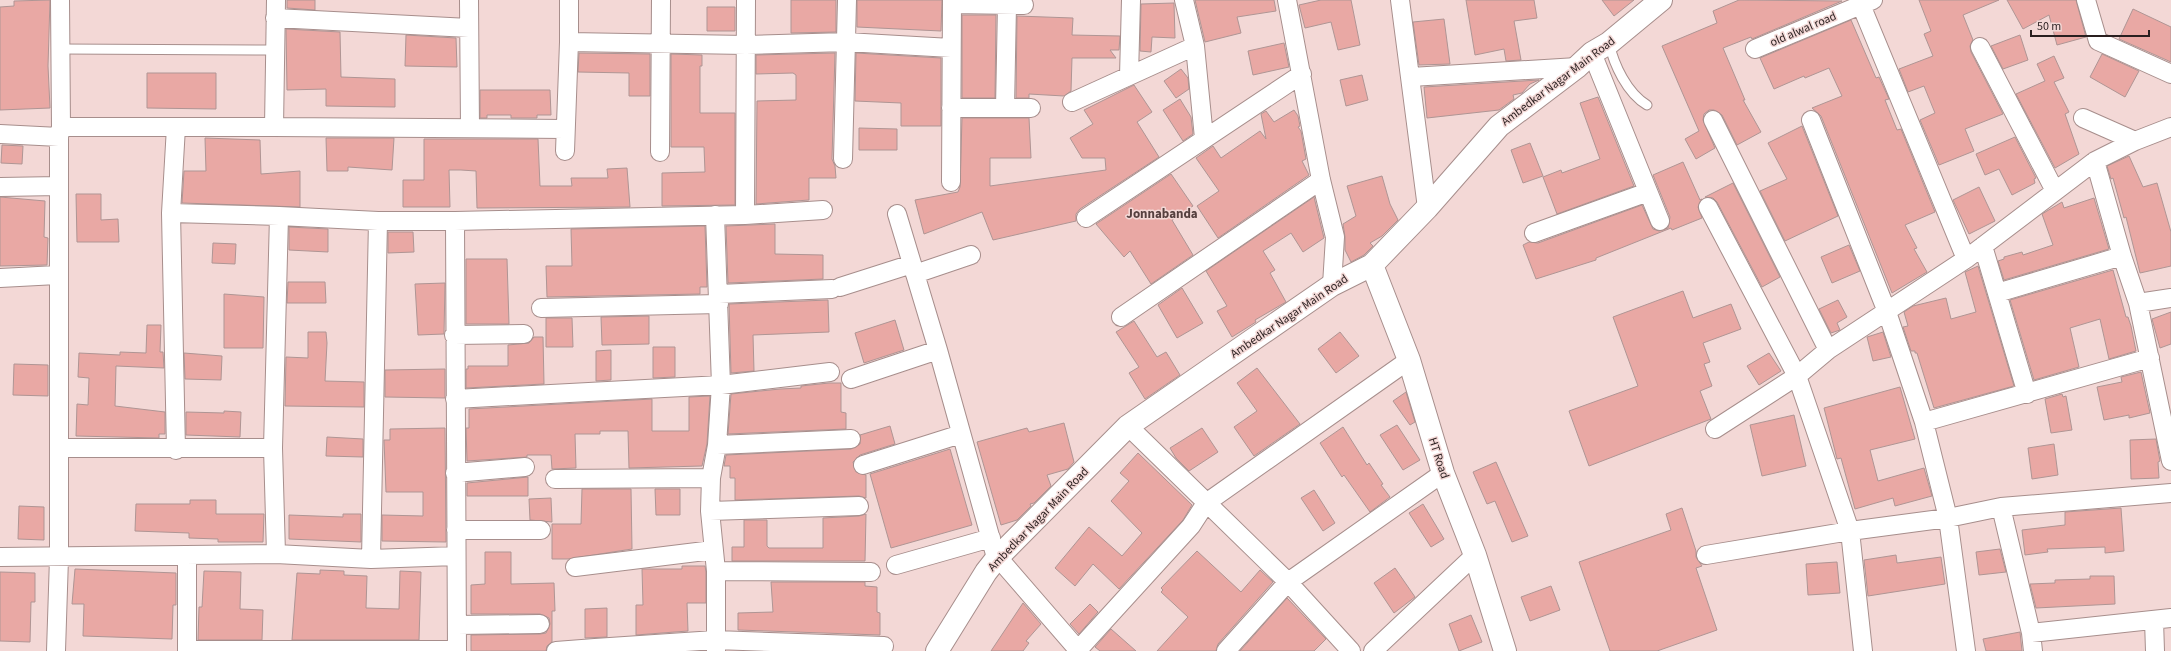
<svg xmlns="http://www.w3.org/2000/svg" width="2171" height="651" viewBox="0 0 2171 651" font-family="'Source Sans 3',sans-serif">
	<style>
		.building { fill: #e9a8a4; stroke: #af9594 }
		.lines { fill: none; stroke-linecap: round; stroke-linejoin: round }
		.service-casing { stroke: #a78e8c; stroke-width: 11 }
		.minor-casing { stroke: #a78e8c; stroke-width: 20 }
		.tertiary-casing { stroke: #a78e8c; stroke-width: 24 }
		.service { stroke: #fff; stroke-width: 9 }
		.minor { stroke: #fff; stroke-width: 18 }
		.tertiary { stroke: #fff; stroke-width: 22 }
		.labels { text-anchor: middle; stroke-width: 3; stroke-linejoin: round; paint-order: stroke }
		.street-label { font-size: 12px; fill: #291f1f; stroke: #f3d8d6 }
		.neighbourhood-label { font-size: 13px; font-weight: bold; fill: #56403f; stroke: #f3d8d6 }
	</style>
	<rect width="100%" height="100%" fill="#f3d8d6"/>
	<path class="building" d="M50,0L48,66L50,108L0,110V7L14,6V1Z
		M287,0H315V10L287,8Z
		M791,0H836V32L791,33Z
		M857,0H942L941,31L857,27Z
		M1195,0H1274L1276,11L1237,17L1241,33L1205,42Z
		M1321,0H1351L1360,45L1338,50L1331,22L1305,28L1299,5Z
		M1466,0H1534L1537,18L1514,21L1521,60L1506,61L1504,49L1475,55Z
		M1602,0H1634L1614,16Z
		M1739,0L1842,1L1752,39L1751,37L1723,48L1745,100H1743L1761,132L1737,145L1722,115L1714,110H1709L1704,114L1703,120L1715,148L1696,159L1685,139L1699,131L1662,46L1717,23L1713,11Z
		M1919,0H1999L1963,15L1973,40L1970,46L1971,52L2003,114L1965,129L1974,151L1939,165L1920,120L1935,113L1924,86L1908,92L1899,69L1933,56L1924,34L1931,31Z
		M2007,0H2076L2086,37L2057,45L2049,15L2023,29Z
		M1174,3L1175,38L1152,37L1151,52L1140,51L1141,4Z
		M707,7H735V31H707Z
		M2133,9L2171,27V62L2119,39Z
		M962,15H996L995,98H962Z
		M1017,16L1073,18L1072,35L1120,36L1119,50H1110L1116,58H1072L1071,91L1064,96L1029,94V98H1016Z
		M1444,19L1450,64L1419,65L1413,22Z
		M1851,20L1876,78L1879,77L1889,99L1885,100L1897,130L1901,129L1935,212L1905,225L1917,248L1914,249L1927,272L1892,293L1821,116L1812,108L1842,96L1829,68L1805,78L1804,76L1774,89L1760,58Z
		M286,29L340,32L341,77L395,79V107L326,106V89L287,90Z
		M406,35L456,38L457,67L405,66Z
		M2020,35L2028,60L2003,69L1991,46Z
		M1284,43L1289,67L1253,75L1248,51Z
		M579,53L650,54V96H629V73L578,72Z
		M835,53L832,159L835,166L836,178H809V200L756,204L757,101L796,100V75L793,73L756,74V55Z
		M856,53L941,58V126H901V103L855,101Z
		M671,54L702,55V66H700V113H735V205L662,206V173L705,172L704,147H671Z
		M2102,54L2139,71L2125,97L2090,77Z
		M2054,56L2064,78L2054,82L2069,112L2065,114L2079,154L2055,168L2016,94L2045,81L2037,64Z
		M1181,69L1188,78L1189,89L1176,98L1164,81Z
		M147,73H216V109L147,108Z
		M1362,75L1368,100L1346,106L1340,80Z
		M1539,80L1530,84L1522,93L1513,95L1514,99L1499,110L1427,118L1424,87Z
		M1134,85L1152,112L1137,122L1159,157L1080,209L1076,214V221L993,240L982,212L924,234L915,200L958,192L960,187L962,118H1029L1031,158H990V186L1106,170L1105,158H1082L1070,138L1093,124L1084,110Z
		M480,90H550L551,115H537V118H511V115H487V118H480Z
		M1598,97L1634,186L1557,214L1543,177L1561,170L1562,173L1600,159L1580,103Z
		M1180,99L1191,117L1193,134L1183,141L1163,110Z
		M1294,110L1298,116L1300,126L1298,127L1301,131L1306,159L1302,161L1309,175L1218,238L1197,206L1219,191L1196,158L1213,146L1221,158L1260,131L1266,139L1261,114L1266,111L1274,122Z
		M1802,126L1838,216L1785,241L1760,191L1787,179L1768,143Z
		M859,128L897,129V150H859Z
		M2015,137L2036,178L2034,179L2035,183L2012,195L1999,169L1985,175L1976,154Z
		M205,138L260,140L261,174L300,171V207L182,203L184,171H206Z
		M326,138H394L392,170L348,167V171H327Z
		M424,139H538L540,186H572L571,178H608L607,169L627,168L630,207L477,208L476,171L461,170H449L450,207H403V180H424Z
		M1530,143L1543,176L1523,183L1511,150Z
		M2,145L23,146L22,164L1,163Z
		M2129,156L2143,187L2157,183L2171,232V266L2140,273L2126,217L2124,218L2113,178L2111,179L2107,166Z
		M1683,162L1700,200L1702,199L1698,207L1702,218L1672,230L1671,228L1596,258V260L1536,279L1523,245L1529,242L1538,243L1642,205L1653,229L1659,231L1668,228L1670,217L1653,175Z
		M1171,174L1193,206L1172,220L1193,255L1151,284L1130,251L1124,257L1096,224Z
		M1382,176L1390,204L1398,220L1382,236L1370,243L1373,246L1364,255L1351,262L1345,250V237L1343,224L1356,216L1347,186Z
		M1733,183L1780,277L1762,287L1717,202L1713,198L1705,197Z
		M1979,187L1995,221L1969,234L1953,200Z
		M76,194H101V220L118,219L119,242H77Z
		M0,197L45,201L44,237L48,238L47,265L0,266Z
		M1314,197L1324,238L1303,252L1291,233L1263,251L1275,270L1270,273L1286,302L1255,320L1256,322L1232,337L1217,311L1227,306L1206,271Z
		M2094,198L2109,249L2004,280L1998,261L2004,259V257L2022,252L2023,255L2053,245L2042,214L2062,202L2064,208Z
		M775,224V254L823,255V279L728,283L726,226Z
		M705,226L707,287H700V294L547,297L546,266H572L571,229Z
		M289,227L328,229V252L289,250Z
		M388,232H413L414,252L388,253Z
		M213,243L236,244L235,264L212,263Z
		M1849,245L1860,271L1832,283L1821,257Z
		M466,259H507L509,324H466Z
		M1978,266L2014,386L1934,408L1917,353H1915V351H1911L1903,327L1908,326L1904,312L1913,306L1946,298L1951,319L1976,312L1965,272Z
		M2113,270L2126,317H2128L2131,326L2136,351L2109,359L2100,319L2070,328L2079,367L2034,380L2010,300Z
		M288,282H325L326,303H287Z
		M445,283L444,334L418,335L415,284Z
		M1182,288L1203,323L1177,338L1158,305Z
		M1683,291L1693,318L1731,304L1741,329L1703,343L1710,362L1704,364L1712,386L1700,391L1711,419L1589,466L1569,411L1638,386L1613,317Z
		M224,294L264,297L263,348H224Z
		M828,300L829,332L753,335L754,371L731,373L729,304Z
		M1838,300L1847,317L1837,323L1840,330L1831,333L1819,309Z
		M2171,312V344L2160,348L2152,319Z
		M649,316V344L602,345L601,317Z
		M546,318H572L573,347H546Z
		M895,320L904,350L864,363L855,333Z
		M1134,321L1157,357L1166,352L1180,375L1145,399L1129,373L1139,367L1116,332Z
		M147,325H161L160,352H163L164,368L116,366L115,406L165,412V434H159V438L76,436L77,404L88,405L89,378L78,377L79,353L120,355V352L146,353Z
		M308,332H326L327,343L325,381L364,382V407L285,406L286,357L308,358Z
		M1340,332L1359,356L1336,373L1318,349Z
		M1883,332L1891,357L1873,361L1867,337Z
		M534,337H543L544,384L466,388V369H468V366H508V345L529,343Z
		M653,347H675V377L653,378Z
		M611,350V380L596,381V351Z
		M184,353L222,356L221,380L185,379Z
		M1769,353L1781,371L1759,385L1747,366Z
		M14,364L48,365V396L13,395Z
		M1257,368L1300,424L1254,456L1234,427L1257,411L1237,383Z
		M445,369V398L385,397V370Z
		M2141,372L2150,413L2129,418V415L2104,420L2097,387L2122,382L2121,377Z
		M829,383H841V412L846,413V429L728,434L731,394L780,389L801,388V386Z
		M1900,387L1915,439L1870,450L1878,481L1924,468L1932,496L1895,506L1893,498L1855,509L1841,458L1837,459L1824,408Z
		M1406,392L1415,422L1410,425L1393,401Z
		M2062,394L2063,397L2066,396L2072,430L2051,433L2045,399Z
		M710,396L707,444L702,466L629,468L628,431H600V434H575L576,468L552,469L551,455H527V457L467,461L466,428H469V409L652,399V431H689V397Z
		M224,411L241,412L240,437L186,435V412L224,413Z
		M1794,415L1806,466L1762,476L1750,425Z
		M1064,423L1074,462L1068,469L1047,475L1051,486L1034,503L1030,504L1031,506L1017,520L1001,525L977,442L1027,428L1029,432Z
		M1397,425L1420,460L1403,470L1380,435Z
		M890,426L895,444L860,455L853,462L856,472L866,475V498L859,496L735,500V478H730V466H724L726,455L851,449L860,444V435Z
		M1343,427L1367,465L1369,463L1383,484L1381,485L1390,497L1370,512L1344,475L1342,477L1320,443Z
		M445,428L446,542L382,541V515L423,516V492H386L384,440H390V429Z
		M1202,428L1218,452L1189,471L1176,458L1170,448Z
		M327,437L363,439V457L326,456Z
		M2156,439L2160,461L2158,462L2159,478L2131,479L2130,440Z
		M2054,444L2058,475L2032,479L2028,448Z
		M950,449L972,525L891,548L870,474Z
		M1138,453L1192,505L1183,520L1119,589L1093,564L1075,586L1055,568L1089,527L1122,556L1142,533L1111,501L1129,481L1120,473Z
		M1496,462L1528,536L1512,542L1495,501L1487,504L1473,472Z
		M528,477V496H467V483Z
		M582,489H631L632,549L568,559H552V524H581Z
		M655,489H680V515H656Z
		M1314,490L1335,523L1323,531L1301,498Z
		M551,498L552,522L530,520L529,499Z
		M190,500H216V514H264L263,542H218V539L189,538V533L135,531L136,504H190Z
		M1423,504L1444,539L1431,547L1409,513Z
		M19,506L44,507V540L18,539Z
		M1682,508L1696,551V557L1702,566L1696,568L1717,630L1657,651H1610L1579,562L1671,530L1666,514Z
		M2121,508L2124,551L2105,553V547L2047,549L2048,552L2025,555L2022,530L2065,525V512Z
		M343,514H361V542L289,539V515L343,517Z
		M866,514L865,561H732V547H744V520H767V546L769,548H823V518L859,516Z
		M2000,549L2006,572L1979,575L1976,552Z
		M1197,551L1241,592L1260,570L1273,582L1218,644L1216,651H1157L1188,617L1161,592L1163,590L1161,588Z
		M485,552H511V584L554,583L555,611H552V642L547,646L546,651H471V635L540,634L546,633L550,624L549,618L540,614H471V585L485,584Z
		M1896,555L1897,563L1941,557L1945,584L1868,596L1864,560Z
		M1837,562L1840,593L1808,595L1806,564Z
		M682,566H705L706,572V603H687L688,631L636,635V605H643L642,569H682Z
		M1395,568L1415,597L1394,613L1374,583Z
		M75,569L176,573V605H173L172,639L83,636L84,604H72Z
		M320,570L344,571V575L367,576L366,608L399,609L400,571L421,572L419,640H292L297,573L320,574Z
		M204,571L241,572L240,609L263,610L262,640H198L199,607H202Z
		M0,572L35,573V602H31L30,642L0,641Z
		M2090,576H2114L2115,604L2036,608L2030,584L2055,583V580L2090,579Z
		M771,582H865V586L877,587V612L880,613V635L738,630V613L773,612Z
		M1551,586L1560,610L1530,621L1521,597Z
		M1287,598L1326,639L1314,651H1240Z
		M1023,603L1041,624L1026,641L1029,643L1023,651H991Z
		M1090,604L1098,612L1079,634L1070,624Z
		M607,608V637L585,638V609Z
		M1471,615L1482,642L1459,651L1449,624Z
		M1111,629L1136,651H1100L1095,647Z
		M2020,632L2022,651H1986L1983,639Z"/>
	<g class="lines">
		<g class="service-casing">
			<path id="service" d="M1609,43C1614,65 1627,93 1647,105
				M61,49L275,50"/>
		</g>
		<g class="minor-casing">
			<path id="minor" d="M469,0L470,128
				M569,0V42L746,45L846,42L951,48
				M1184,0L1195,46L1204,138
				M1287,0L1321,180L1335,237L1332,285
				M1400,0L1427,208
				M1859,0L1966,259
				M2086,0L2098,41L2171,74
				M952,4L1024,5
				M275,18L469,28
				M1980,47L2055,191
				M1755,49L1873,0
				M1592,53L1660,221
				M1129,76L1131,0
				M1411,77L1577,67
				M1072,102L1195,46
				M951,108H1005L1007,5
				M1005,108H1031
				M2083,118L2135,141
				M1713,120L1828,350
				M1811,120L1887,312L1924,422L1948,518L1966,651
				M61,127H274L565,129
				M176,127L171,213L176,450
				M274,127L276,0
				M0,134L59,137
				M565,151L569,42
				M660,152L661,0
				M843,159L847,0
				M2095,161L2122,256L2138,303L2171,461
				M951,182L952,0
				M0,187L59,186
				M1708,207L1797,376L1850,531L1863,651
				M171,213L279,216L378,221H455L745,215L823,210
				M897,214L938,350L995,554L1079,651
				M715,215L721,385L717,445L711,478L710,511L716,571V651
				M745,215L746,0
				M1086,218L1302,74
				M455,221L457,651
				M1534,233L1648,192
				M1983,246L2027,394
				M915,274L971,255
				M0,278L57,275
				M840,287L912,264
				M1997,293L2122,256
				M719,294L832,289
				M2138,303L2171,298
				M541,308L719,304
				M1121,317L1321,180
				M454,335L524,334
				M851,379L938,350
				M455,399L721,385L830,372
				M1924,422L2150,358
				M1128,426L1288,582L1351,651
				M1715,429L1797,376L1828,350L1966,259L2095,161L2135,141L2171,127
				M717,445L851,439
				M59,448H273
				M863,465L961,434
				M455,473L525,467
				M555,479L711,478
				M2001,507L2031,633L2033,651
				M710,511L859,506
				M456,530H541
				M276,554L273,448L279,216
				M1706,555L1850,531L1948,518L2001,507L2171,493
				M0,557L276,554L371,559L456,556
				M371,559L378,221
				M896,565L991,538
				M575,567L713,550
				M716,571L871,572
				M2154,620L2155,651
				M457,625L540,624
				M2031,633L2171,618
				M187,650H457
				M56,651L59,558V137L61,127L60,0
				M187,651V555
				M556,651L595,648
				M595,651V648L715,640L884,646
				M1077,651L1191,526L1206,503L1409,360
				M1226,651L1288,582L1443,473
				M1373,651L1475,555"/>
		</g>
		<g class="tertiary-casing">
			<path id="tertiary" d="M1372,265L1409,360L1443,473L1475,555L1505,651
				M937,651L986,572L997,558L1128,426L1332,285L1372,265L1427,208L1499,126L1577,67L1592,53L1609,43L1661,0"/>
		</g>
		<use href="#service" class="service"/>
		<use href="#minor" class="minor"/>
		<use href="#tertiary" class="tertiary"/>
	</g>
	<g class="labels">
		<g class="street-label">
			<text transform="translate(1803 29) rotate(-23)" y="4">old alwal road</text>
			<text transform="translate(1558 81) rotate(-37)" y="4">Ambedkar Nagar Main Road</text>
			<text transform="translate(1289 316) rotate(-34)" y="4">Ambedkar Nagar Main Road</text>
			<text transform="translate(1439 458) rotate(72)" y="4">HT Road</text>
			<text transform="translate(1038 519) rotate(-46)" y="4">Ambedkar Nagar Main Road</text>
		</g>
		<g class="neighbourhood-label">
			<text x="1162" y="218">Jonnabanda</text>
		</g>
	</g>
	<path d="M2031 30v6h118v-6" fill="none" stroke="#291f1f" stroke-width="2"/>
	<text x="2037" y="30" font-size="12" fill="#291f1f" stroke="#f3d8d6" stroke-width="3" paint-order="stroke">50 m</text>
</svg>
